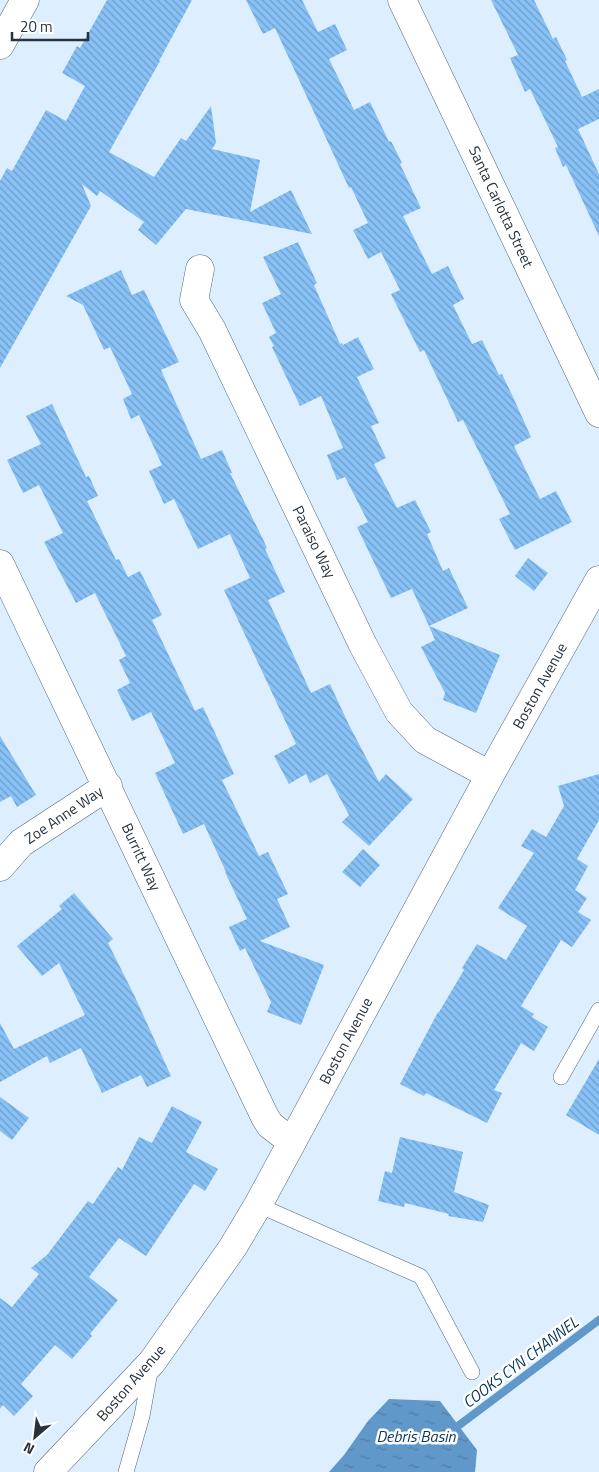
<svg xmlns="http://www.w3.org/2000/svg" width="599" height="1472" viewBox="0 0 599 1472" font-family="'Titillium Web',sans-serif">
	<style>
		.water { fill: url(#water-ripples) }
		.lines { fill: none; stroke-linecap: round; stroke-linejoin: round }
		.stream { stroke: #6098ca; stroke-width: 8 }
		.building { fill: url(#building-back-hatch) }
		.service-casing { stroke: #4f6880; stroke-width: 16 }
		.minor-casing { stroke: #4f6880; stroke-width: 29 }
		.tertiary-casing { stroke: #4f6880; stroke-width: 29 }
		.service { stroke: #fff; stroke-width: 15 }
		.minor { stroke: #fff; stroke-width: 28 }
		.tertiary { stroke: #fff; stroke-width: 28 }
		.labels { text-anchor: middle; stroke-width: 5; stroke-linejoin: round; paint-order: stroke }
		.street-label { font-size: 15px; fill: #27323c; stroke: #fff }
		.water-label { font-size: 16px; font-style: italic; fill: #093557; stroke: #fff }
	</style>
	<defs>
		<pattern id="water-ripples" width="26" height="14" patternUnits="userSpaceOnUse" patternTransform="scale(1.25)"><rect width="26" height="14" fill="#6098ca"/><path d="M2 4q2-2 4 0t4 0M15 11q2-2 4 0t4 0" fill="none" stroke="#4f7da5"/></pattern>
		<pattern id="building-back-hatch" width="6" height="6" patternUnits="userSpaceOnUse" patternTransform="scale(1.25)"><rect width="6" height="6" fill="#87c1f5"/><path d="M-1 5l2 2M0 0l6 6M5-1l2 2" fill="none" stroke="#6e9dc8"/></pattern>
	</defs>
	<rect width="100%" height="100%" fill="#ddefff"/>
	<path class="water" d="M389,1399L440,1401L477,1450L475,1472H329L344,1455L368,1421Z"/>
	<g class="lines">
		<path class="stream" d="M458,1426L599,1320"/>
	</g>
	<path class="building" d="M107,0H192L159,61H160L109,152L154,177L181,138L186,141L211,106L216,143L212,149L260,160L250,212L291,190L312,234L186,209L156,245L138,230L144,222L100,191L97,196L82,184L91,206L0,368V181L7,168L12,171L46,110L66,121L85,86L62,73L77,46L80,48Z
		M246,0H302L318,32L335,24L347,50L329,59L354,110L370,102L389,142L391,141L402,163L400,164L421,208L403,216L432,274L448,266L464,299L453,305L472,344L482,340L499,375L502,374L513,397L531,437L514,446L540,499L556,491L572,522L515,550L499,519L510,514L463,420L458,422L424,350L420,352L391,294L400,290L381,252L368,259L353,230L368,223L351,187L349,188L275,28L263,34Z
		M491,0H534L553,39L556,37L567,60L565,61L582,97L599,89V119L578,129L599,174V236L566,165L563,167L555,148L558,147L530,89L525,92L510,58L518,55Z
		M298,242L317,283L314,285L340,344L342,343L343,345L358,337L374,369L357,377L379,423L371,426L386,458L374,464L397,508L415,500L431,532L427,534L443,571L449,568L468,608L429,626L412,589L391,598L357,527L368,522L345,477L337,480L327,455L343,448L321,396L300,406L272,347L274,346L269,337L276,333L262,303L281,294L263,257Z
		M121,270L132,295L144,290L179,362L161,370L201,459L222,450L232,473H230L262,537L267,548L265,549L285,592L268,600L311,693L330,684L348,723L379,782L386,774L413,799L369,846L342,822L349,815L327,774L310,783L306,774L289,784L274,756L296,744L224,590L250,578L230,534L198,549L174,499L164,504L149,471L162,465L139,415L131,419L123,399L132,394L110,347L104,350L83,305L66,296Z
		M52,404L86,477L89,476L98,496L87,501L116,560L119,559L128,577L140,571L162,615L152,620L195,711L203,707L234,774L222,780L259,856L268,852L288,894L277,899L290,927L260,941L324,965L301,1025L267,1012L271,1002L245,948L240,951L229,927L247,919L225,872H226L204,824L183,834L155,773L175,763L151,712L132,721L117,690L130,683L119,660L126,656L95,593L76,603L44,542L63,533L39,485L23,493L7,460L41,444L26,416Z
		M528,558L548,573L534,591L515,576Z
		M429,626L500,655L476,713L443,700L445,693L421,647L435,640Z
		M0,736L36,795L17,807L11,796L0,802Z
		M599,774V820L577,859L588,866L575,890L587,898L578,912L591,920L572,947L561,940L521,1006L534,1014L532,1017L548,1027L534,1051L521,1043L494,1090L502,1093L487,1123L426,1093L424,1096L400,1084L438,1012H439L464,970L462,968L477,944L506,960L527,926L498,908L534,853L521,846L532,829L546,837L564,806L558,786Z
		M363,849L380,865L360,887L342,872Z
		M74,893L113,939L108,943L135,997L171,1076L147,1087L141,1075L102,1093L81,1048L50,1063L47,1056L0,1082V1023L14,1049L85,1015L59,963L42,976L17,946L62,909L59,906Z
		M599,1059V1135L566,1115Z
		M0,1097L29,1118L12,1140L0,1131Z
		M172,1106L202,1122L186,1152L218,1169L205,1191L194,1184L146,1256L119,1238L89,1277L118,1300L90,1334L92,1336L72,1359L55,1345L21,1384L33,1396L14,1416L3,1405L0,1409V1298L12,1307L39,1274L31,1268L47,1255L88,1201L93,1204L118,1167L122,1170L139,1137L152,1143Z
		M400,1137L463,1152L454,1192L489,1205L483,1222L448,1216L449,1214L405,1203L404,1207L378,1201L385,1171L392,1173Z"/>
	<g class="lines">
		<g class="service-casing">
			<path id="service" d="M561,1077L599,1010
				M258,1205L420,1276L423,1280L472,1372
				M126,1472L142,1416L151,1366"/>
		</g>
		<g class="minor-casing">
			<path id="minor" d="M0,45L25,0
				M200,269L194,300L212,330L363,645L399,712L425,740L490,775
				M0,564L265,1117L270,1125L292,1142
				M0,867L21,843L108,786
				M48,1472L152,1362L233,1247L258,1205L490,775L599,580"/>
		</g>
		<g class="tertiary-casing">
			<path id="tertiary" d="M402,0L599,413"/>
		</g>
		<use href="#service" class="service"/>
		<use href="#minor" class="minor"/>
		<use href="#tertiary" class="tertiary"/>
	</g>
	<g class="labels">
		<g class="street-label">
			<text transform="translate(501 207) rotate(65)" y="5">Santa Carlotta Street</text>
			<text transform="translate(314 542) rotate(64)" y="5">Paraiso Way</text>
			<text transform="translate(540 686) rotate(-61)" y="5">Boston Avenue</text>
			<text transform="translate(64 815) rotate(-34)" y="5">Zoe Anne Way</text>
			<text transform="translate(141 857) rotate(65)" y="5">Burritt Way</text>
			<text transform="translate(346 1041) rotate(-62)" y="5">Boston Avenue</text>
			<text transform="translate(131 1383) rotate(-49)" y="5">Boston Avenue</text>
		</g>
		<g class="water-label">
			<text transform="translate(520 1362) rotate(-37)" y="6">COOKS CYN CHANNEL</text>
			<text x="416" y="1442">Debris Basin</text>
		</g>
	</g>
	<g transform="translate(35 1437) rotate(208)" stroke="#ffffff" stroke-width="4" paint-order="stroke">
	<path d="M0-4L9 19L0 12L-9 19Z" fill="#27323c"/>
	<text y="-8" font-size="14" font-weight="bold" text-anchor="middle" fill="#27323c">N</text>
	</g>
	<path d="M12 32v8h76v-8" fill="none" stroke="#27323c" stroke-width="2.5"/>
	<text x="20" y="32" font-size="15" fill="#27323c" stroke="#ffffff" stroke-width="4" paint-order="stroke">20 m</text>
</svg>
